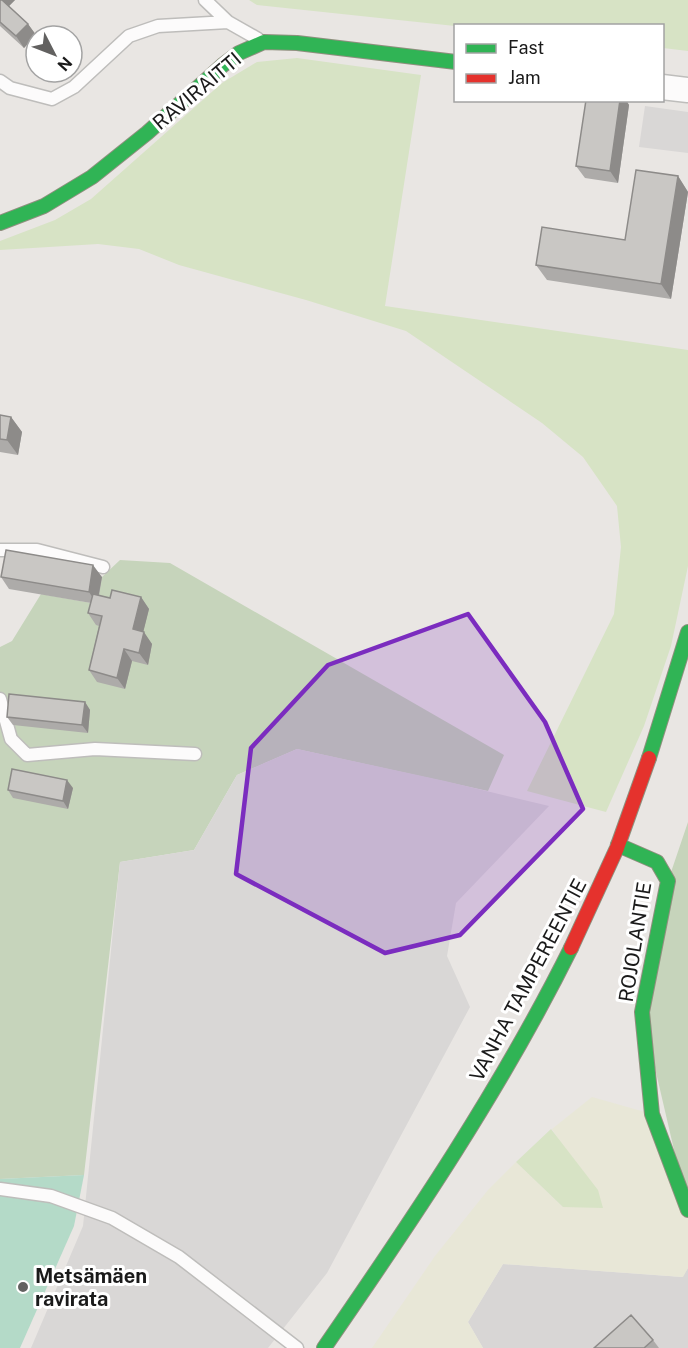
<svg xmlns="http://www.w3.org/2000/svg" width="688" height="1348" viewBox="0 0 688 1348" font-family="'Public Sans',sans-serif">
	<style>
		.residential { fill: #d8d6d5 }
		.farmland { fill: #e8e7d7 }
		.grass { fill: #d7e3c5 }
		.forest { fill: #c6d4bb }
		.pitch { fill: #b4dac8 }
		.parking { fill: #d9d7d6 }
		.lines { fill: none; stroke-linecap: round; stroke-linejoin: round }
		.lane-casing { stroke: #bebdbb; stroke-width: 15 }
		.street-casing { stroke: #bebdbb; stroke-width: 27 }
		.fast-casing { stroke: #8f8f7e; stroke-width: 16 }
		.jam-casing { stroke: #8f8f7e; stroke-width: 16 }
		.lane { stroke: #fcfbfb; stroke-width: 12 }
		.street { stroke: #fcfbfb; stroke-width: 24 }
		.fast { stroke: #30b455; stroke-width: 14 }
		.jam { stroke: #e5322d; stroke-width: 14 }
		.wall { fill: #adaba9 }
		.shaded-wall { fill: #8d8b89 }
		.building { fill: #c9c7c4; stroke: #8d8b89; stroke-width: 1.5 }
		.marked { fill: #7b2cbf; fill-opacity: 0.2; stroke: #7b2cbf; stroke-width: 4.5; stroke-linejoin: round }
		.poi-dot { fill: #626160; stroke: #fff; stroke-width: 2 }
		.labels { text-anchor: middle; stroke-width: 6; stroke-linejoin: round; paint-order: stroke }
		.street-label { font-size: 20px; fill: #1a1a1a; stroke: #fff }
		.poi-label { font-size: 20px; font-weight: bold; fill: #1a1a1a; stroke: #fff; text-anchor: start }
	</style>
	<rect width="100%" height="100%" fill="#e9e6e3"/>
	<path class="residential" d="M503,1264L682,1277L688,1268V1348H483L468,1322Z"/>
	<path class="farmland" d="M592,1097L652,1114L688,1210V1268L683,1277L503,1264L468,1322L483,1348H372L435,1256L488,1190L516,1162L563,1207L559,1140L552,1129Z"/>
	<path class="grass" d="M249,0H688V51L663,48L662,26H455L257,5Z
		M297,58L421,75L385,306L688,350V566L671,646L644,726L606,812L527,791L614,614L621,547L617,506L583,457L542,423L406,331L306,300L179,265L139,249L98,244L0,250V241L55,220L91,199L222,83L257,62Z
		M551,1129L598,1190L603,1208L563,1207L516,1162Z"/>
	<path class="forest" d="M120,560L170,563L504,755L488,791L297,749L237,775L194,850L120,862L84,1175L0,1179V647L12,641L41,594L97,604L102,577Z
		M688,822V1210L642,1012L668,881Z"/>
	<path class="pitch" d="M84,1175L74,1226L20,1348H0V1179Z"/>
	<path class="parking" d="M645,106L688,112V153L639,147Z
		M297,749L445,781L549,806L456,903L447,956L470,1007L327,1273L268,1348H31L83,1226L120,862L194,850L237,775Z"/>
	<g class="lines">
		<g class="lane-casing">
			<path id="lane" d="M205,0L228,22L258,39
				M0,81L10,88L52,99L74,87L129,36L158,26L228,22
				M0,550H37L103,567
				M0,699L11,739L27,755L95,749L195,754
				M0,1189L51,1196L112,1218L179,1257L297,1348"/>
		</g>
		<g class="street-casing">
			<path id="street" d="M662,87L688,90"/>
		</g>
		<g class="fast-casing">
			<path id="fast" d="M0,223L44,206L92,177L147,133L223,65L239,53L264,42L297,43L456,62
				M649,758L688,632
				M618,845L657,862L668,881L642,1012L652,1114L688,1210
				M324,1348C413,1219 501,1089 571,948"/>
		</g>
		<g class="jam-casing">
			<path id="jam" d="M571,948L617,848L649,758"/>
		</g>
		<use href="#lane" class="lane"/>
		<use href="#street" class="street"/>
		<use href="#fast" class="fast"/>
		<use href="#jam" class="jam"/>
	</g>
	<path class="wall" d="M0,0H15L9,6L28,24L36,35L24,48L0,26Z
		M586,100H626L629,105L618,183L585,178L576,166Z
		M678,176L688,192L671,299L547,280L536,265L625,240Z
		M0,415L11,417L22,432L18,455L0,452Z
		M1,577H102L99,596L110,598L141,597L149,609L143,632L152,644L148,665L132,661L125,689L97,682L89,670L99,626L96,625L88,613L91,603L9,589Z
		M85,702L90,710L88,733L13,725L7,717Z
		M73,788L68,809L13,798L8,790Z
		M653,1340L659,1348H594Z"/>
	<path class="shaded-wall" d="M1,0H15L7,8Z
		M28,24L36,35L24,48L16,36Z
		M620,100H626L629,105L618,183L610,171Z
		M678,176L688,192L671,299L661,284Z
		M11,417L22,432L18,455L7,440Z
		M93,565L102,577L97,604L89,592Z
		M141,597L149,609L141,641L133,629Z
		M144,632L152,644L148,665L139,653Z
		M124,649L132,661L125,689L117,678Z
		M85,702L90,710L88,733L82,725Z
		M67,780L73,788L68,809L63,801Z"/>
	<path class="building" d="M0,0H2L28,24L16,36L0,22Z
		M586,100H620L610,171L576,166Z
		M636,170L678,176L661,284L536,265L542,227L625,240Z
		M0,415L11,417L7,440L0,439Z
		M6,550L93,565L89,592L1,577Z
		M112,590L141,597L133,629L144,632L139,653L124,649L117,678L89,670L102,616L88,613L93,594L110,598Z
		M9,694L85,702L82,725L7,717Z
		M12,769L67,780L63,801L8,790Z
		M631,1315L653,1340L644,1348H594Z"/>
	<path class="marked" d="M468,614L545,722L583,809L460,935L385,953L236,874L251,748L328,665Z"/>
	<circle class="poi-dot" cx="23" cy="1287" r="6"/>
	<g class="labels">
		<g class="street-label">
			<text transform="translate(197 91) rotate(-40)" y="7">RAVIRAITTI</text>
			<text transform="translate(635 942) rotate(-81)" y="7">ROJOLANTIE</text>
			<text transform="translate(528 980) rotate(-62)" y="7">VANHA TAMPEREENTIE</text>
		</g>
		<g class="poi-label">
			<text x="35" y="1283">Metsämäen<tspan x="35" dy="23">ravirata</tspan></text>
		</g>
	</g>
	<rect x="454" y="24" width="210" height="78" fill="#ffffff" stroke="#a3a3a3" stroke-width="1.5"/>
	<rect x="466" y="44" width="30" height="9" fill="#30b455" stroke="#a3a3a3" stroke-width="1.5"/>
	<text x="508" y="54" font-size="18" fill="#1a1a1a">Fast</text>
	<rect x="466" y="74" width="30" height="9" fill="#e5322d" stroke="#a3a3a3" stroke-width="1.5"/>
	<text x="508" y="84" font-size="18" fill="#1a1a1a">Jam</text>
	<g transform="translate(54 54) rotate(132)"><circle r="28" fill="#ffffff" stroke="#a3a3a3" stroke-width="1.5"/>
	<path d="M0-4.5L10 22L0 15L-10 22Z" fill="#626160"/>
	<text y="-9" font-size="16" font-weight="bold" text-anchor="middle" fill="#1a1a1a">N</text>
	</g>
</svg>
